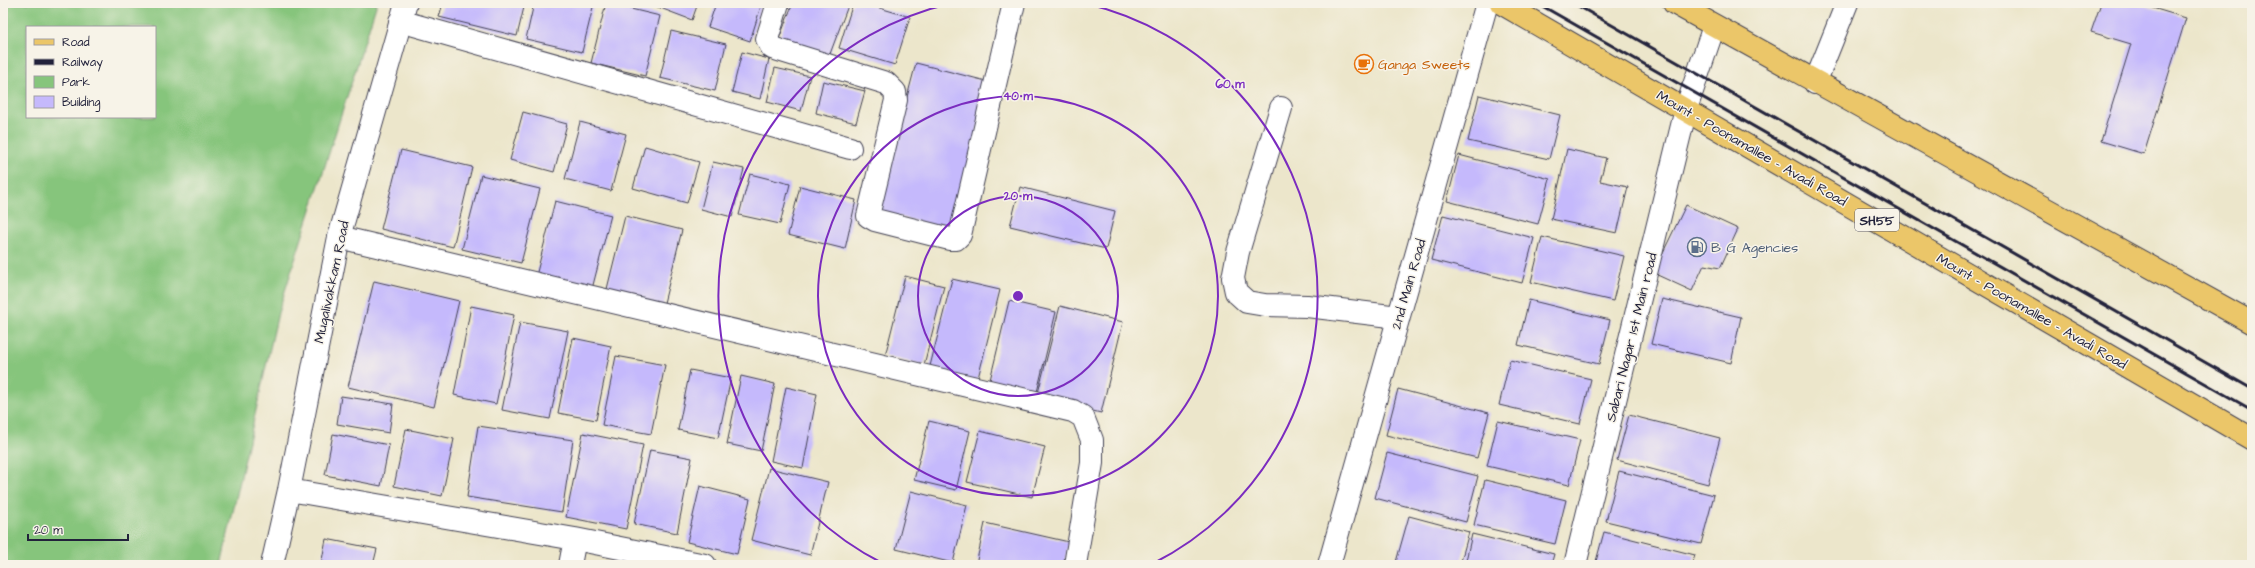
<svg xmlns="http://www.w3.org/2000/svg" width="2255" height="568" viewBox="0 0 2255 568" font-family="'Architects Daughter',sans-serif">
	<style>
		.green { fill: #86c57c; stroke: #54745c; fill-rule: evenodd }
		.building { fill: #c5b9fc }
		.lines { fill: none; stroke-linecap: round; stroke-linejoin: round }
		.minor-casing { stroke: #403f51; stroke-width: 24 }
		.major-casing { stroke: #403f51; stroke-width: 24 }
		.minor { stroke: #fff; stroke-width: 22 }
		.major { stroke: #ebc669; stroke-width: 22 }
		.rail { stroke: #22223b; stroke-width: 3 }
		.ring { fill: none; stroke: #7b2cbf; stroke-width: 2 }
		.labels { text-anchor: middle; stroke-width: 3; stroke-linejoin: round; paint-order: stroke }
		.shield { fill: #f7f3e8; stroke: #62616f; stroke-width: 1 }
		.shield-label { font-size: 13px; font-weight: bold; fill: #22223b }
		.food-label { font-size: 14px; fill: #c56008; stroke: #f7f3e8; text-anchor: start }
		.street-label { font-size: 14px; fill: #22223b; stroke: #f7f3e8 }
		.service-label { font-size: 14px; fill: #4e5e75; stroke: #f7f3e8; text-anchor: start }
		.centre { fill: #7b2cbf; stroke: #f7f3e8; stroke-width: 2 }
		.ring-label { font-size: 12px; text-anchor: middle; font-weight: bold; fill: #7b2cbf; stroke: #f7f3e8; stroke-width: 3; stroke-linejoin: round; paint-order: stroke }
	</style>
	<rect width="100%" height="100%" fill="#f7f3e8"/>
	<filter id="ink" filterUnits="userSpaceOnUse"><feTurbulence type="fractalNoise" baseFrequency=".025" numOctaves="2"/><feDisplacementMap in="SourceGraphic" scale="8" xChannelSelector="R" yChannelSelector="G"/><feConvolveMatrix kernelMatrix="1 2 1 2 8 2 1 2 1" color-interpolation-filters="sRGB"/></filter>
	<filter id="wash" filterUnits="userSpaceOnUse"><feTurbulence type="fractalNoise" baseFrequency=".012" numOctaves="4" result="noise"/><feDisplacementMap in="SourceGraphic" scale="16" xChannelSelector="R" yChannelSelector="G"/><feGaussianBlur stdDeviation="0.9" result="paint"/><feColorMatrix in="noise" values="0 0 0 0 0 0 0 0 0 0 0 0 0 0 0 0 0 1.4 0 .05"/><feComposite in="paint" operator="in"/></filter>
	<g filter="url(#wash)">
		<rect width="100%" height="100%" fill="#ece6cb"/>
		<path class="green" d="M3,3H377L278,313L221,565H3ZM27,27H155V117H27Z"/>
		<g id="blocks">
			<path class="building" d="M443,3H525L517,36L439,17Z
				M534,3H594L582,52L526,39Z
				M606,3L660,16L645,76L591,63Z
				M647,3H698L692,20Z
				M716,3H762L750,41L708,27Z
				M793,3H849L827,62L777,44Z
				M853,3H863L910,17L895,65L839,48Z
				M2101,3H2136L2186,18L2144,154L2101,141L2131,44L2091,32Z
				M671,31L726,44L715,91L660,78Z
				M742,52L769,59L760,99L732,92Z
				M916,63L990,82L951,230L877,211Z
				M775,68L810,76L801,111L767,102Z
				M823,81L865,91L856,123L816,113Z
				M1479,95L1560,115L1549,159L1468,141Z
				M523,112L567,124L554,172L510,160Z
				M580,122L626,134L611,191L565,179Z
				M645,146L699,162L687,203L633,188Z
				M1567,149L1606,158L1600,181L1628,187L1617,233L1551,219Z
				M401,150L472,167L453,247L381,229Z
				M1459,155L1550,179L1538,224L1447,201Z
				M713,162L744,169L732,217L701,209Z
				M750,174L790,184L780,224L739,215Z
				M481,175L540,189L521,263L462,249Z
				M800,186L856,200L845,249L788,235Z
				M1020,187L1115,211L1106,249L1010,226Z
				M555,201L611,215L592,289L536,276Z
				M1686,205L1738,229L1720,268L1704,265L1692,291L1653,273Z
				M1443,215L1534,238L1522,283L1431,260Z
				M625,216L682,230L663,307L606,293Z
				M1542,237L1624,256L1613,301L1531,282Z
				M905,276L944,286L924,365L885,356Z
				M952,279L1000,290L977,382L929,370Z
				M374,281L459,301L434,407L348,387Z
				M1662,299L1741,317L1731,363L1651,344Z
				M1529,300L1610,320L1599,364L1518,345Z
				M1009,301L1056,312L1037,392L990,380Z
				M471,306L514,315L496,404L454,395Z
				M1060,306L1123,322L1101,413L1037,397Z
				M520,322L568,331L550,419L502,410Z
				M573,338L611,346L596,420L558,413Z
				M616,356L665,365L651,434L602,425Z
				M1510,360L1591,379L1580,424L1499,405Z
				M690,370L731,378L718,438L678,430Z
				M741,376L775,384L761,451L727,444Z
				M786,387L817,394L803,468L771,461Z
				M1398,389L1489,413L1477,458L1386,435Z
				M341,396L393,404L389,433L337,424Z
				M1629,415L1720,438L1708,484L1617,460Z
				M929,421L970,431L956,490L914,480Z
				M1498,421L1580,440L1569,485L1487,466Z
				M478,426L573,440L562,512L467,497Z
				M406,429L454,439L442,496L394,486Z
				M980,431L1045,447L1032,497L967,482Z
				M583,433L643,445L626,529L566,517Z
				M333,434L389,445L381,486L325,475Z
				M650,450L692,458L677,533L634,524Z
				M1387,453L1478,476L1466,522L1375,498Z
				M769,468L828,482L810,555L751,540Z
				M1619,471L1714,495L1701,544L1606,521Z
				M1485,480L1566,500L1555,544L1474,525Z
				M700,486L750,499L737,554L687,542Z
				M911,491L967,505L953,563L896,549Z
				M1409,516L1469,532L1460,565H1408L1396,562Z
				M985,523L1069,542L1064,565H998L977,560Z
				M1604,532L1695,555L1692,565H1595Z
				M1472,534L1554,554L1551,565H1465Z
				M326,539L377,549L373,565H321Z"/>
		</g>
	</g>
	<g filter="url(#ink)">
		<use href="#blocks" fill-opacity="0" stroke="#403f51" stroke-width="1"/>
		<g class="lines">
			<g class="minor-casing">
				<path id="minor" d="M778,3L767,39L772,48L886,83L895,92L896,100L868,216L875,220L950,239H956L960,235L1014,3
					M400,21L850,148
					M1815,83L1847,3
					M1281,108L1238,252L1233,278L1236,292L1247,302L1265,305L1307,306L1399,317
					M339,237L1073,411L1083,417L1092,440V463L1075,565
					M289,490L575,539L705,565
					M272,565L289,490L339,237L406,3
					M570,565L575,539
					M1329,565L1487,3
					M1575,565L1686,109L1714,26"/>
			</g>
			<g class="major-casing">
				<path id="major" d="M1501,3L2252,439
					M1674,3L2252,323"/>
			</g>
			<use href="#minor" class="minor"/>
			<use href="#major" class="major"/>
			<path class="rail" d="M1537,3L2252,410
				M1573,3L2252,389"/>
		</g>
	</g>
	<g class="ring">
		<circle cx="1018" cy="296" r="100"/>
		<circle cx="1018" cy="296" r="200"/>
		<path d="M884 564A300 300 0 0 1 953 3M1083 3A300 300 0 0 1 1152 564"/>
	</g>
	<defs>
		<g id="cafe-ring" transform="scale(1)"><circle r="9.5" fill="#f7f3e8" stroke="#e8710a" stroke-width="1.5"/><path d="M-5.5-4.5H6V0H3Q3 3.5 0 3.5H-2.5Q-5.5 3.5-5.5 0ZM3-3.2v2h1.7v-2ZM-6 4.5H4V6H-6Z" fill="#e8710a"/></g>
		<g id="fuel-ring" transform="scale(1)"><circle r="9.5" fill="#f7f3e8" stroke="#5c6f8a" stroke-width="1.5"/><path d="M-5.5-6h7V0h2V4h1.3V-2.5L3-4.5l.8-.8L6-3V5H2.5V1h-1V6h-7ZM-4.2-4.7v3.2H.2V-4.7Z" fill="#5c6f8a"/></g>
	</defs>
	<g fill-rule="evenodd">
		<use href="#cafe-ring" x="1364" y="64"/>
		<use href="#fuel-ring" x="1697" y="247"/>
	</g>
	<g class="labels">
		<rect class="shield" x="1855" y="209" width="44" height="22" rx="3"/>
		<g class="shield-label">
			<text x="1877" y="225">SH55</text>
		</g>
		<g class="food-label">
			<text x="1378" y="69">Ganga Sweets</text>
		</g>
		<g class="street-label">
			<text transform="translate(1752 148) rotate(30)" y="5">Mount - Poonamallee - Avadi Road</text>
			<text transform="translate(331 282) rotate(-78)" y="5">Mugalivakkam Road</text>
			<text transform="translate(1408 284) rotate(-74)" y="5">2nd Main Road</text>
			<text transform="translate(2032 311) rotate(30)" y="5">Mount - Poonamallee - Avadi Road</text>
			<text transform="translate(1631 337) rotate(-76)" y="5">Sabari Nagar 1st Main road</text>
		</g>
		<g class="service-label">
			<text x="1711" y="252">B G Agencies</text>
		</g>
	</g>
	<circle cx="1018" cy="296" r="6" class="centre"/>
	<g class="ring-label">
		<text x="1230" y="88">60 m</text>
		<text x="1018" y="100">40 m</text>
		<text x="1018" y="200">20 m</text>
	</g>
	<rect width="2255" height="568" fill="none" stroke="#f7f3e8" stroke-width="16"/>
	<rect x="26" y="26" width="130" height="92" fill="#f7f3e8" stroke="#a29fa3"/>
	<rect x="34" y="39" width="20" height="6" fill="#ebc669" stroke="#a29fa3"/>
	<text x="62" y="46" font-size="12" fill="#22223b">Road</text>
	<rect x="34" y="59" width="20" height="6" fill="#22223b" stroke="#a29fa3"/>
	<text x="62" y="66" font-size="12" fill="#22223b">Railway</text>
	<rect x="34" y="76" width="20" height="12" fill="#86c57c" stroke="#a29fa3"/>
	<text x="62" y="86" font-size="12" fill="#22223b">Park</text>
	<rect x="34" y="96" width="20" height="12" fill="#c5b9fc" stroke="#a29fa3"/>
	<text x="62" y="106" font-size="12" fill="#22223b">Building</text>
	<path d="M28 534v6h100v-6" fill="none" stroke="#22223b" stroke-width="2"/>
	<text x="34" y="534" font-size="12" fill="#22223b" stroke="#f7f3e8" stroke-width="3" paint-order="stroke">20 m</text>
</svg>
